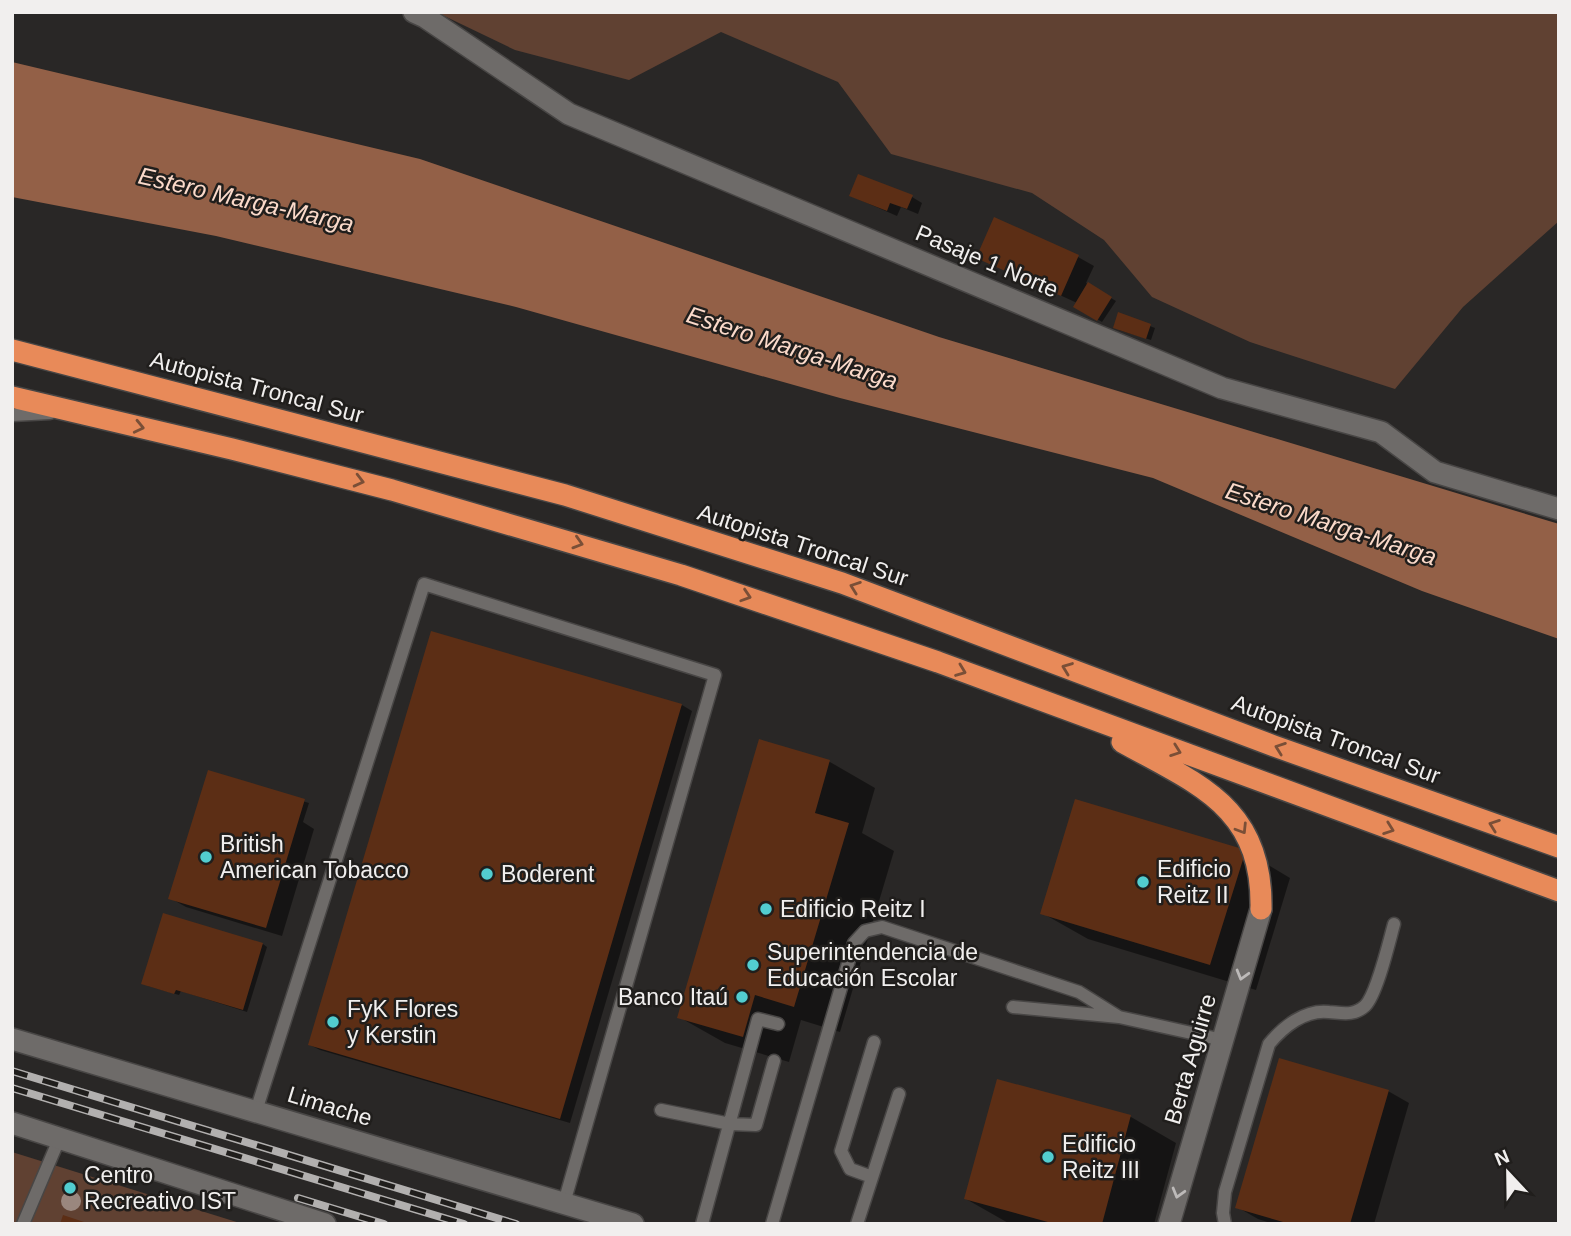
<svg xmlns="http://www.w3.org/2000/svg" width="1571" height="1236" viewBox="0 0 1571 1236" font-family="Arial,sans-serif">
	<style>
		.green { fill: #604132 }
		.water { fill: #936047 }
		.shadow { fill: #0007 }
		.building { fill: #5c2e15 }
		.lines { fill: none; stroke-linecap: round; stroke-linejoin: round }
		.service-casing { stroke: #484645; stroke-width: 15 }
		.minor-casing { stroke: #484645; stroke-width: 24 }
		.secondary-casing { stroke: #484645; stroke-width: 24 }
		.motorway-casing { stroke: #484645; stroke-width: 24 }
		.service { stroke: #6e6b69; stroke-width: 12 }
		.minor { stroke: #6e6b69; stroke-width: 21 }
		.secondary { stroke: #6e6b69; stroke-width: 21 }
		.motorway { stroke: #e88a59; stroke-width: 21 }
		.rail-casing { stroke: #b2b0af; stroke-width: 8 }
		.rail { stroke: #201e1c; stroke-width: 5; stroke-dasharray: 16; stroke-linecap: butt }
		.tree { fill: #9a877e }
		.oneway { stroke: #7a4f37 }
		.oneway2 { stroke: #bdbab9 }
		.poi-dot { fill: #52cdd0; stroke: #201e1c; stroke-width: 2.5 }
		.labels { text-anchor: middle; stroke-width: 5; stroke-linejoin: round; paint-order: stroke }
		.street-label { font-size: 23px; fill: #f1efee; stroke: #201e1c }
		.poi-label { font-size: 23px; fill: #f1efee; stroke: #201e1c; text-anchor: start }
		.water-label { font-size: 24px; font-style: italic; fill: #fbdaca; stroke: #201e1c }
	</style>
	<rect width="100%" height="100%" fill="#292726"/>
	<path class="green" d="M436,12H1559V221L1463,307L1395,389L1250,342L1152,297L1104,240L1032,193L891,154L838,82L721,32L629,80L515,50Z
		M12,1152L243,1224H12Z"/>
	<path class="water" d="M12,62L420,159L939,337L1559,524V639L1422,591L1153,478L840,398L516,307L216,236L12,197Z"/>
	<path class="shadow" d="M851,196L912,197L922,203L918,214L901,207L897,216Z
		M978,257H1078L1094,266L1086,283L1116,301L1102,322L1076,306L1077,303Z
		M1119,314L1155,328L1151,340L1119,330Z
		M682,705L692,711L570,1123L320,1050L310,1045Z
		M760,741L830,762L875,788L862,833L894,851L840,1032L801,1020L789,1062L725,1043L679,1017Z
		M209,772L309,803L303,822L314,829L282,936L186,907L170,898Z
		M1245,851L1290,878L1256,990L1088,939L1042,913Z
		M263,944L267,947L247,1012L181,991L179,995L148,986Z
		M998,1082L1131,1117L1176,1143L1154,1224H1010L966,1199Z
		M1388,1091L1409,1103L1374,1224H1274L1258,1219L1237,1207Z"/>
	<path class="building" d="M858,174L913,195L907,209L890,203L887,211L849,196Z
		M994,217L1079,255L1061,296L976,258Z
		M1088,282L1112,297L1097,321L1073,307Z
		M1118,312L1151,324L1146,339L1113,328Z
		M431,631L682,704L560,1119L308,1045Z
		M759,739L830,760L815,813L849,823L794,1007L755,995L743,1037L677,1018Z
		M208,770L305,799L266,928L168,899Z
		M1075,799L1246,850L1210,965L1040,914Z
		M163,913L263,943L243,1010L176,990L174,994L141,984Z
		M1279,1058L1389,1090L1350,1224H1290L1235,1208Z
		M997,1079L1131,1115L1102,1224H1055L964,1199Z
		M63,1215L87,1223V1224H60Z"/>
	<g class="lines">
		<g class="service-casing">
			<path id="service" d="M12,415L50,413
				M1013,1007L1119,1017L1223,1040
				M661,1110L730,1124L756,1125L774,1061
				M256,1111L424,584L715,675L564,1203
				M872,1177L850,1169L841,1151L874,1042
				M23,1224L60,1137
				M702,1224L758,1019L778,1024
				M772,1224L854,943L865,931L882,927L1079,992L1119,1017
				M857,1224L899,1094
				M1225,1224L1223,1213L1225,1192L1269,1044C1283,1027 1305,1009 1329,1012C1343,1013 1354,1016 1365,1006C1377,994 1389,942 1394,924"/>
		</g>
		<g class="minor-casing">
			<path id="minor" d="M414,12L425,17L569,114L1222,388L1381,432L1435,472L1559,509
				M12,1123L325,1224
				M1169,1224L1261,909"/>
		</g>
		<g class="secondary-casing">
			<path id="secondary" d="M12,1039L633,1224"/>
		</g>
		<g class="motorway-casing">
			<path id="motorway" d="M12,350L565,495L842,583L1274,746L1559,847
				M12,397L232,449L392,490L681,575L938,662L1559,891
				M1122,742C1199,785 1263,807 1261,909"/>
		</g>
		<use href="#service" class="service"/>
		<use href="#minor" class="minor"/>
		<use href="#secondary" class="secondary"/>
		<use href="#motorway" class="motorway"/>
		<g class="rail-casing">
			<path id="rail" d="M12,1071L516,1224
				M12,1088L464,1224
				M298,1198L384,1224"/>
		</g>
		<use href="#rail" class="rail"/>
	</g>
	<circle class="tree" cx="71" cy="1201" r="10"/>
	<defs><path id="oneway-chevron" d="M-2-3.5L2.5 0L-2 3.5" fill="none" stroke-width="1.6" stroke-linecap="round" stroke-linejoin="round" transform="scale(1.75)"/></defs>
	<g class="oneway">
		<use href="#oneway-chevron" transform="translate(139 427) rotate(13)"/>
		<use href="#oneway-chevron" transform="translate(359 481) rotate(14)"/>
		<use href="#oneway-chevron" transform="translate(578 543) rotate(17)"/>
		<use href="#oneway-chevron" transform="translate(855 587) rotate(-160)"/>
		<use href="#oneway-chevron" transform="translate(746 596) rotate(18)"/>
		<use href="#oneway-chevron" transform="translate(1067 668) rotate(-159)"/>
		<use href="#oneway-chevron" transform="translate(961 671) rotate(21)"/>
		<use href="#oneway-chevron" transform="translate(1280 748) rotate(-160)"/>
		<use href="#oneway-chevron" transform="translate(1176 751) rotate(20)"/>
		<use href="#oneway-chevron" transform="translate(1494 825) rotate(-160)"/>
		<use href="#oneway-chevron" transform="translate(1242 829) rotate(58)"/>
		<use href="#oneway-chevron" transform="translate(1389 829) rotate(20)"/>
	</g>
	<g class="oneway2">
		<use href="#oneway-chevron" transform="translate(1242 975) rotate(106)"/>
		<use href="#oneway-chevron" transform="translate(1178 1193) rotate(106)"/>
	</g>
	<g class="poi-dot">
		<circle cx="206" cy="857" r="7"/>
		<circle cx="487" cy="874" r="7"/>
		<circle cx="1143" cy="882" r="7"/>
		<circle cx="766" cy="909" r="7"/>
		<circle cx="753" cy="965" r="7"/>
		<circle cx="742" cy="997" r="7"/>
		<circle cx="333" cy="1022" r="7"/>
		<circle cx="1048" cy="1157" r="7"/>
		<circle cx="70" cy="1188" r="7"/>
	</g>
	<g class="labels">
		<g class="street-label">
			<text transform="translate(987 261) rotate(23)" y="8">Pasaje 1 Norte</text>
			<text transform="translate(257 387) rotate(15)" y="8">Autopista Troncal Sur</text>
			<text transform="translate(803 545) rotate(18)" y="8">Autopista Troncal Sur</text>
			<text transform="translate(1336 739) rotate(20)" y="8">Autopista Troncal Sur</text>
			<text transform="translate(1190 1059) rotate(-74)" y="8">Berta Aguirre</text>
			<text transform="translate(330 1106) rotate(17)" y="8">Limache</text>
		</g>
		<g class="poi-label">
			<text x="220" y="852">British<tspan x="220" dy="26">American Tobacco</tspan></text>
			<text x="1157" y="877">Edificio<tspan x="1157" dy="26">Reitz II</tspan></text>
			<text x="501" y="882">Boderent</text>
			<text x="780" y="917">Edificio Reitz I</text>
			<text x="767" y="960">Superintendencia de<tspan x="767" dy="26">Educación Escolar</tspan></text>
			<text x="728" y="1005" text-anchor="end">Banco Itaú</text>
			<text x="347" y="1017">FyK Flores<tspan x="347" dy="26">y Kerstin</tspan></text>
			<text x="1062" y="1152">Edificio<tspan x="1062" dy="26">Reitz III</tspan></text>
			<text x="84" y="1183">Centro<tspan x="84" dy="26">Recreativo IST</tspan></text>
		</g>
		<g class="water-label">
			<text transform="translate(246 200) rotate(13)" y="8">Estero Marga-Marga</text>
			<text transform="translate(792 348) rotate(18)" y="8">Estero Marga-Marga</text>
			<text transform="translate(1331 524) rotate(18)" y="8">Estero Marga-Marga</text>
		</g>
	</g>
	<rect width="1571" height="1236" fill="none" stroke="#f1efee" stroke-width="28"/>
	<g transform="translate(1508 1173) rotate(338)" stroke="#201e1c" stroke-width="5" paint-order="stroke">
	<path d="M0-5L12 26L0 18L-12 26Z" fill="#f1efee"/>
	<text y="-10" font-size="19" font-weight="bold" text-anchor="middle" fill="#f1efee">N</text>
	</g>
</svg>
